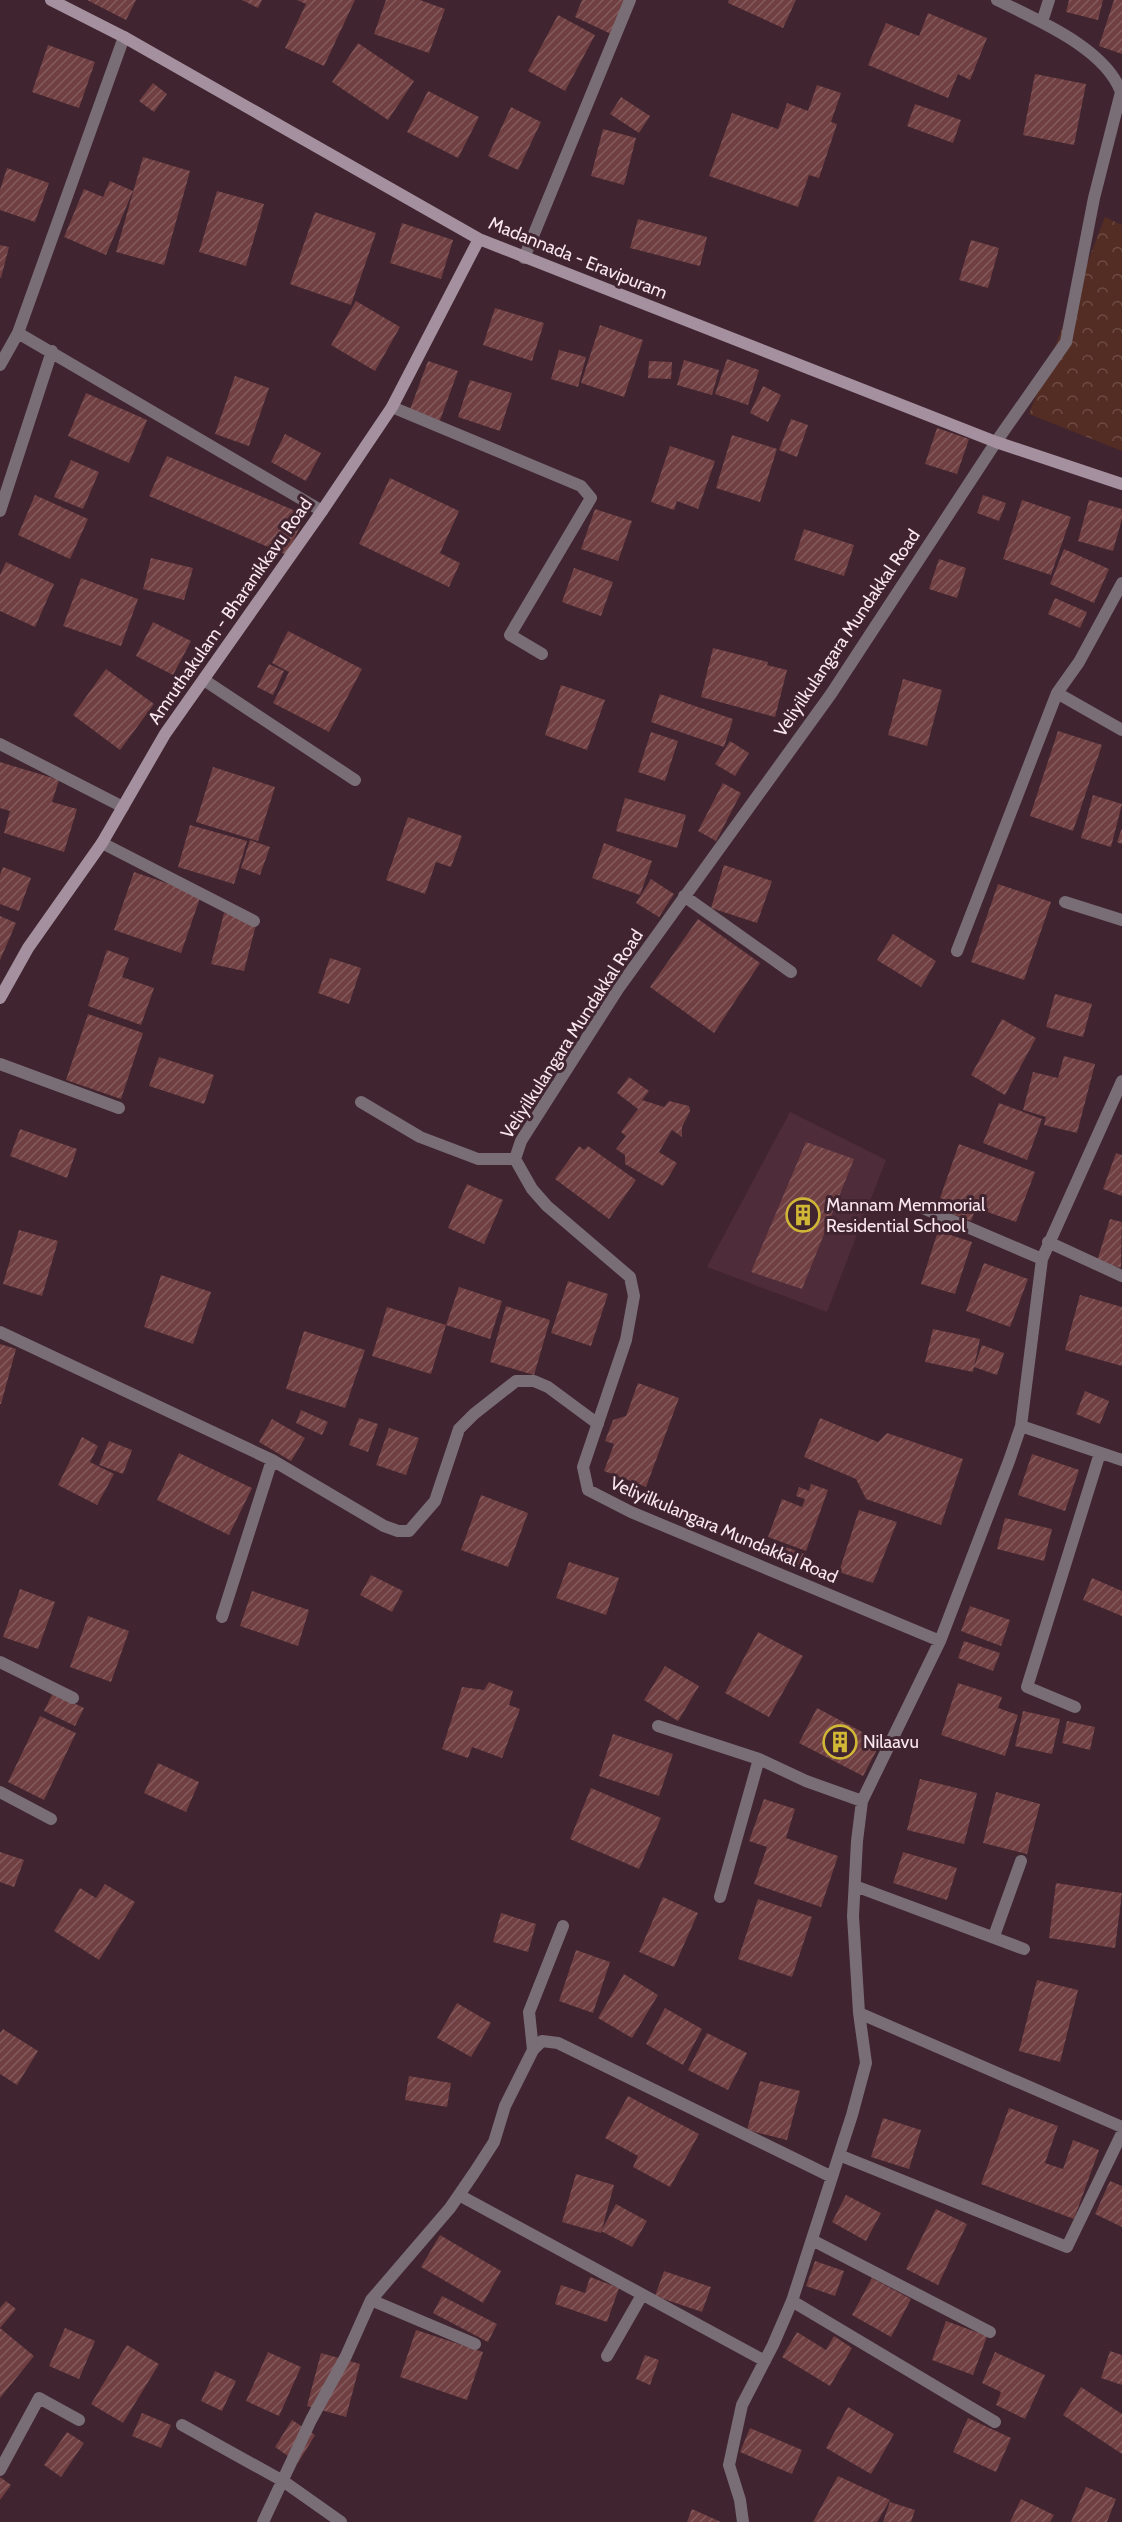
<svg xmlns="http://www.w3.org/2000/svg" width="1122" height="2522" viewBox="0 0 1122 2522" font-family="Cabin,sans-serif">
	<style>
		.built { fill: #4f2c3a }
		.park { fill: url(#park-crowns) }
		.building { fill: url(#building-hatch) }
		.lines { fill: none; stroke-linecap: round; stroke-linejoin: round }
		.street { stroke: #796d76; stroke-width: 12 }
		.secondary { stroke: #a4909f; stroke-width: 12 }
		.labels { text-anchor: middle; stroke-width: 6; stroke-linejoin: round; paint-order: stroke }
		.street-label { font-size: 18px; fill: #fae6ed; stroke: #40242f }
		.poi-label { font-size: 18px; fill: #fae6ed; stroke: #40242f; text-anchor: start }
	</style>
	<defs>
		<pattern id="park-crowns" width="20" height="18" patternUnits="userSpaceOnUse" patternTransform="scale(1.5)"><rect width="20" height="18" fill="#532d23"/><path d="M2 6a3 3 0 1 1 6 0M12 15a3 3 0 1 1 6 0" fill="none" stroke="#6d4b43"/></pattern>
		<pattern id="building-hatch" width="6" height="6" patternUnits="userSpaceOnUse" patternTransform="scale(1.5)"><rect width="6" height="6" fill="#6f3f42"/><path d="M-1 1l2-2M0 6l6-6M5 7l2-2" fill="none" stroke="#845b5e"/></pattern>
	</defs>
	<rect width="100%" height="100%" fill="#40242f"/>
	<path class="built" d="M790,1112L886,1160L827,1312L707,1267Z"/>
	<path class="park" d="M1105,217L1122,225V451L1029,414Z"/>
	<path class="building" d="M87,0H136L126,20Z
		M242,0H262L258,8Z
		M297,0H355L324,66L285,48L306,4Z
		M386,0H420L445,9L429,53L374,34Z
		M582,0H627L611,34L575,17Z
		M729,0H796L783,28L728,3Z
		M1069,0H1103L1098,20L1066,12Z
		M1114,0H1122V54L1099,46Z
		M928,13L987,38L970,80L958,74L948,98L868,65L886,23L919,36Z
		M558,15L595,35L565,91L528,71Z
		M358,43L414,81L388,120L332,82Z
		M48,45L95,62L79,108L32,92Z
		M1035,74L1086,84L1074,145L1023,135Z
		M153,83L167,94L154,112L139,101Z
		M817,85L841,93L831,122L837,124L819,178L809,175L798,207L709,176L732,113L778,129L787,103L808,111Z
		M428,91L479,117L458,158L407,132Z
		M621,97L650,116L639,133L610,114Z
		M915,104L961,120L953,143L907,126Z
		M511,107L541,122L518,170L488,156Z
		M603,129L636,138L624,185L591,176Z
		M143,157L190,171L164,265L116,252Z
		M7,168L49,183L35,222L0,210V190Z
		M110,181L133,191L106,255L64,237L84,189L103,197Z
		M217,191L264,204L246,266L199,252Z
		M315,212L376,233L351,305L290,284Z
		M638,219L707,237L700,266L630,248Z
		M402,223L453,240L441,279L390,263Z
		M971,240L999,248L988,288L959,280Z
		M0,245L9,247L1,278L0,277Z
		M356,301L400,327L375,371L331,345Z
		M495,308L544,323L532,361L483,345Z
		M600,325L643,340L624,397L581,383Z
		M559,350L586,357L578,387L551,379Z
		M727,359L759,370L748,405L715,394Z
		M684,360L719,370L712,395L677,385Z
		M428,361L458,371L439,423L409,412Z
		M649,361L672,362L671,379L648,378Z
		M235,376L269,388L249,446L215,434Z
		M470,380L512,393L500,431L458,417Z
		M763,386L781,395L768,422L750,413Z
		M86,393L147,420L129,463L68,436Z
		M791,419L808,425L797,457L779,450Z
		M937,428L969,439L957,474L925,464Z
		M285,434L321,453L306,481L271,462Z
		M732,435L777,449L760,502L716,488Z
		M670,446L715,461L698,509L677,501L674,510L651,502Z
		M167,456L305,515L287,555L149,496Z
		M71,460L99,472L83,509L54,497Z
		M390,478L459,511L440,553L460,563L449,587L359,544Z
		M35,495L88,519L70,559L18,535Z
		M983,495L1006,503L999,521L977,513Z
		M1022,500L1071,517L1051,575L1003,559Z
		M1089,500L1122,509V519L1113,551L1078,541Z
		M595,509L632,521L618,561L581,549Z
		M804,529L854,545L844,576L794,560Z
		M1064,549L1109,569L1094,603L1050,584Z
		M151,558L193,568L184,600L143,589Z
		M939,559L966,568L957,598L929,589Z
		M6,562L54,584L35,627L0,611V575Z
		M574,568L613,582L601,616L562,602Z
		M81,578L138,599L121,646L63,626Z
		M1055,598L1087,612L1080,628L1048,614Z
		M153,622L191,641L173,675L136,656Z
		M288,631L362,669L329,732L273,703L289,672L272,663Z
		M713,648L768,662L767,665L787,670L775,717L701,697Z
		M269,664L284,671L273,695L257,687Z
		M106,669L154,704L120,750L73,715Z
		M903,679L942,690L927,746L888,735Z
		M561,685L605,700L587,750L545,735Z
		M660,694L733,719L724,747L651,722Z
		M1058,731L1102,745L1073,831L1030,816Z
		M651,732L678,741L665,781L638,772Z
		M730,741L749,753L735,776L715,764Z
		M0,762L59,780L52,802L77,809L64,852L4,833L10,811L0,808Z
		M213,767L275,787L258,841L196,822Z
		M723,783L741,793L716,841L698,831Z
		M1093,795L1122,804L1111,847L1081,838Z
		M625,798L686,815L677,848L616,831Z
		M408,817L462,836L451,867L436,862L425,894L386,880Z
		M190,825L247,841L234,884L178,867Z
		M1122,828V844L1117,842Z
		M250,840L270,847L260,875L241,868Z
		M604,843L652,861L640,895L592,878Z
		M724,865L772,881L757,923L711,908Z
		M3,867L31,878L19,911L0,904V875Z
		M134,872L201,895L181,953L114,930Z
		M651,879L674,894L659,917L636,903Z
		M998,884L1051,902L1024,980L971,962Z
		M224,913L257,921L244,971L211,964Z
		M0,916L16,923L0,960Z
		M698,919L760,963L714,1033L650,987Z
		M893,934L936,961L921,987L877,960Z
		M107,950L129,958L122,977L154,988L141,1025L88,1006Z
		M330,958L361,968L349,1004L318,993Z
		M1055,994L1092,1004L1083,1037L1046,1027Z
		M88,1014L143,1033L121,1099L66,1080Z
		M1002,1019L1036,1038L1005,1095L971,1075Z
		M1064,1056L1095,1064L1077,1133L1044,1125L1046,1117L1023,1110L1033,1072L1058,1078Z
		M159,1057L214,1075L204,1104L149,1086Z
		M629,1077L649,1091L642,1100L664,1107L669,1101L689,1106L690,1111L682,1127V1137L672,1130L659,1152L677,1163L663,1186L625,1164V1155L616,1149L626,1136L621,1132L638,1109L617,1093Z
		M999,1103L1042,1119L1027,1160L983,1143Z
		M20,1129L77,1149L67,1178L10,1156Z
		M806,1142L854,1159L802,1289L751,1272Z
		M959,1144L1035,1172L1016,1222L976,1208L971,1221L950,1213L954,1203L940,1198Z
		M579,1146L584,1150L588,1146L636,1180L609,1219L555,1179Z
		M1116,1153L1122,1155V1196L1103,1189Z
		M467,1184L503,1200L484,1244L448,1228Z
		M1110,1219L1122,1222L1121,1268L1097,1261Z
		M19,1230L58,1241L42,1296L3,1284Z
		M938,1231L972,1242L955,1294L921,1284Z
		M984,1263L1028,1279L1010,1327L966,1311Z
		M161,1275L211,1292L193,1344L144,1327Z
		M568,1281L608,1294L591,1346L551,1333Z
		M459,1287L502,1301L490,1339L446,1325Z
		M1080,1295L1122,1307V1366L1065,1350Z
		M506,1306L550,1320L534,1375L490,1362Z
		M387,1307L446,1325L431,1374L372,1356Z
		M933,1329L980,1339L973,1372L925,1362Z
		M304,1331L365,1350L345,1408L286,1389Z
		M0,1344L16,1349L1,1404H0Z
		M982,1345L1004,1353L997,1375L974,1367Z
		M638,1383L679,1398L646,1487L604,1471L614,1444L605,1441L613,1420L626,1416Z
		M1085,1391L1109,1401L1100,1424L1076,1414Z
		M301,1410L328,1422L322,1435L296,1423Z
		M359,1418L378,1424L368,1452L349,1445Z
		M820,1418L878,1442L887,1433L963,1459L941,1525L866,1499L856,1479L804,1457Z
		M272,1419L305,1438L291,1461L259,1442Z
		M389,1428L419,1438L406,1475L376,1465Z
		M82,1437L98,1446L90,1462L114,1474L97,1505L58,1485Z
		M109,1441L132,1450L123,1474L99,1465Z
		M179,1453L252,1488L229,1535L157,1500Z
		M1032,1454L1079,1470L1065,1511L1018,1495Z
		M811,1484L828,1490L806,1551L768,1537L782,1499L802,1507L805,1499L796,1496L799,1487L809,1491Z
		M481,1495L528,1513L508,1567L461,1550Z
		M859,1510L897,1522L873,1583L839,1572Z
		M1005,1518L1052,1529L1044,1561L997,1549Z
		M781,1545L807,1555L802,1568L776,1558Z
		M569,1562L619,1578L606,1615L556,1598Z
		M371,1575L403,1591L392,1612L360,1595Z
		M1092,1578L1122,1591V1616L1083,1600Z
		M20,1589L55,1602L38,1649L3,1637Z
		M252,1591L309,1610L298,1646L240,1626Z
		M970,1606L1010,1620L1001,1646L961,1631Z
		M88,1616L129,1631L111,1682L70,1667Z
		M758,1632L803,1656L769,1717L725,1693Z
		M964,1641L1000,1653L993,1671L958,1658Z
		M665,1666L699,1686L678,1721L644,1700Z
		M489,1682L513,1691L509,1705L520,1709L502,1758L472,1747L468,1758L442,1749L462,1687L484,1690Z
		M958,1683L1002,1697L998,1708L1018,1715L1005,1756L941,1735Z
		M53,1693L84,1708L75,1726L44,1711Z
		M817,1708L881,1742L863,1776L799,1743Z
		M1023,1711L1060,1719L1052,1754L1015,1746Z
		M40,1716L76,1733L44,1800L8,1782Z
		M1067,1721L1095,1727L1090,1750L1062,1743Z
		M613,1734L673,1754L659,1796L599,1776Z
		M158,1763L199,1782L186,1812L144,1793Z
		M920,1779L977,1793L964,1844L907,1830Z
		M591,1788L661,1818L639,1869L570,1839Z
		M996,1792L1040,1804L1027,1854L983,1843Z
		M764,1799L795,1809L786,1838L838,1856L821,1907L754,1884L767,1847L749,1841Z
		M0,1852L24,1860L14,1887L0,1882Z
		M903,1852L957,1868L947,1900L893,1883Z
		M1056,1883L1122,1893L1115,1948L1049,1938Z
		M105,1884L135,1902L99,1960L54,1931L80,1888L96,1898Z
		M663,1897L698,1913L674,1967L639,1952Z
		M758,1899L812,1917L792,1977L738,1959Z
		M501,1913L536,1924L528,1952L493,1942Z
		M576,1950L610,1962L593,2013L559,2001Z
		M624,1974L658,1995L632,2038L598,2018Z
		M1037,1980L1078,1990L1060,2062L1019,2051Z
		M457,2003L491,2023L471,2057L437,2038Z
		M665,2008L702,2029L683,2065L646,2044Z
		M3,2029L38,2051L17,2085L0,2074V2033Z
		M707,2033L747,2053L728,2090L688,2070Z
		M409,2076L451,2083L447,2107L405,2100Z
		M760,2081L800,2091L787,2140L747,2130Z
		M628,2096L699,2134L670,2187L633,2167L638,2156L605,2138Z
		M1009,2108L1058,2126L1045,2163L1063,2169L1073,2140L1099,2150L1074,2219L981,2184Z
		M883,2118L921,2130L909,2169L871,2157Z
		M576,2174L614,2185L601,2233L562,2222Z
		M1110,2181L1122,2186V2227L1095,2214Z
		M846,2195L881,2213L866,2241L832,2222Z
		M616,2204L647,2221L632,2247L601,2231Z
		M936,2209L967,2224L938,2285L906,2269Z
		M440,2235L501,2271L483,2303L421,2267Z
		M815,2261L844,2271L835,2296L806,2286Z
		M664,2271L711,2287L702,2312L655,2296Z
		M590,2277L619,2288L607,2322L555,2304L561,2285L585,2293Z
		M872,2278L911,2299L891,2337L852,2315Z
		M442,2296L497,2324L488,2342L433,2313Z
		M6,2301L16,2309L0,2328L34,2356L0,2398V2308Z
		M946,2321L987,2336L973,2375L932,2360Z
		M65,2328L95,2341L79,2379L49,2366Z
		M416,2330L483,2352L467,2400L400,2377Z
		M797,2332L826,2350L834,2336L852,2348L830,2386L782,2357Z
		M127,2345L159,2364L123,2423L91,2404Z
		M1110,2351L1122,2355V2385L1101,2378Z
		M268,2352L301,2367L279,2416L246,2401Z
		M995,2352L1045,2375L1025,2419L996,2405L1001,2392L982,2383Z
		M321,2353L360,2364L346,2417L307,2406Z
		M645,2355L659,2360L650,2385L636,2379Z
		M215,2371L236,2381L222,2411L201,2401Z
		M1081,2387L1122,2414V2454L1063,2415Z
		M848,2407L894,2434L871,2474L826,2448Z
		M142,2413L171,2425L161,2448L132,2436Z
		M968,2418L1011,2438L996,2472L953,2452Z
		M292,2420L315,2435L298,2463L275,2447Z
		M750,2428L802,2450L792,2474L740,2452Z
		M67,2432L84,2443L61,2477L44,2465Z
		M838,2476L890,2500L877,2522H813Z
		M0,2477L11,2485L0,2500Z
		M1086,2487L1116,2499L1107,2522H1071Z
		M1021,2499L1054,2515L1050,2522H1010Z
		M890,2502L915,2510L911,2522H883Z
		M692,2509L721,2522H687Z"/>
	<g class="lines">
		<path class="street" d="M1042,22L1049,0
			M124,37L18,333L322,511
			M524,258L630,0
			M0,365L18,333
			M392,407L581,486L591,498L510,635L542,654
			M0,511L52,351
			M1122,583L1079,662L1057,693L1122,730
			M204,680L355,780
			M0,744L123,807
			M102,843L254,921
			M684,896L791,972
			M1065,902L1122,920
			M957,951L1057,693
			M0,1064L119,1108
			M361,1102L420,1137L478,1159H515
			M918,1206L1042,1259
			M1048,1242L1122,1276
			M0,1332L272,1460L384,1526L398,1531H409L435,1501L459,1429L474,1414L516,1381H534L548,1387L598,1424
			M1021,1426L1122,1460
			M222,1617L272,1460
			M940,1641L631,1512L588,1490L583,1467L626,1340L634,1296L630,1277L547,1206L532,1189L515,1159L521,1141L618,989L831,694L996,442L1066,342L1094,198L1121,92C1105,48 1037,20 997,0
			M0,1662L73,1698
			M1075,1707L1027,1687L1100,1453
			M658,1726L759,1759L806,1781L862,1801
			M0,1792L51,1819
			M855,1886L1024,1949
			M720,1897L759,1759
			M994,1936L1021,1861
			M859,2013L1122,2127
			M533,2050L529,2012L563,1926
			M839,2155L1067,2247L1122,2133
			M459,2195L765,2361
			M812,2240L990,2332
			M371,2300L475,2344
			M792,2301L995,2422
			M607,2356L642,2295
			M182,2425L283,2481L341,2522
			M0,2470L39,2398L79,2420
			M263,2522L311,2420L346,2356L371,2300L450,2208L474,2173L494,2142L505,2106L533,2050L542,2041L558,2043L832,2177
			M743,2522L740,2500L729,2465L742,2405L773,2345L792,2301L852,2115L866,2063L859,2013L853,1916L857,1841L862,1801L940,1641L1009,1461L1021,1426L1042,1259L1122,1081"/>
		<path class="secondary" d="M51,0L124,37L479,239L996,442L1122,484
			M0,998L28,948L102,843L165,734L322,511L392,407L479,239"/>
	</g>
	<defs>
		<g id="building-ring" transform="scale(1.725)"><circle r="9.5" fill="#40242f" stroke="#d1b736" stroke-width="1.5"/><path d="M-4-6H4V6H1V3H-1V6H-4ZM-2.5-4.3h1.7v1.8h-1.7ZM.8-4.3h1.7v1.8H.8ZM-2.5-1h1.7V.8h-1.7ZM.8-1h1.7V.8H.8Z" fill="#d1b736"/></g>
	</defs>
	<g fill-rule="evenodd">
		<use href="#building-ring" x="803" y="1215"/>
		<use href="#building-ring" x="840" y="1742"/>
	</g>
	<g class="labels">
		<g class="street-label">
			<text transform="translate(578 258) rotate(22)" y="6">Madannada - Eravipuram</text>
			<text transform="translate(230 611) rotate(-55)" y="6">Amruthakulam - Bharanikkavu Road</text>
			<text transform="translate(847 633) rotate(-56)" y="6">Veliyilkulangara Mundakkal Road</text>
			<text transform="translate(572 1034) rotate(-57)" y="6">Veliyilkulangara Mundakkal Road</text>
			<text transform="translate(724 1530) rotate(23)" y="6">Veliyilkulangara Mundakkal Road</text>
		</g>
		<g class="poi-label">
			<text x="826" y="1211">Mannam Memmorial<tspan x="826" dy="21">Residential School</tspan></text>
			<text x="863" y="1748">Nilaavu</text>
		</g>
	</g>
</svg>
